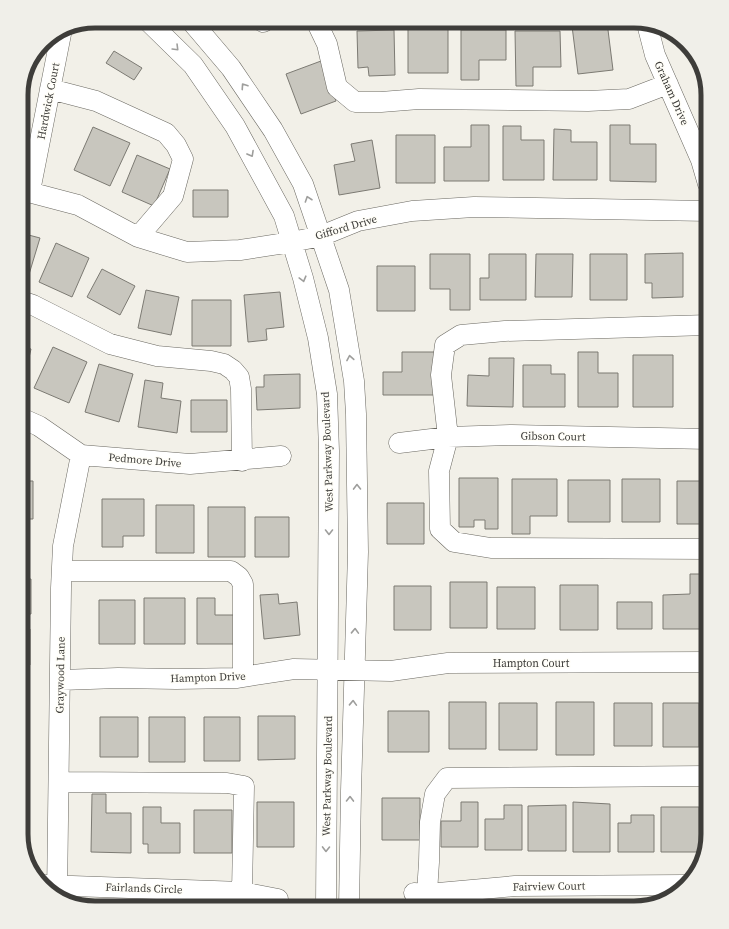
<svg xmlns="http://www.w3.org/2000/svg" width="729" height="929" viewBox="0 0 729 929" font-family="'Source Serif 4',serif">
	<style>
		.building { fill: #c8c6be; stroke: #7c7a73 }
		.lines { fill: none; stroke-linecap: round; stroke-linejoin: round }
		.minor-casing { stroke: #6a6861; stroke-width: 21 }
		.minor { stroke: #fff; stroke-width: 20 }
		.oneway { stroke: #9e9e9c }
		.labels { text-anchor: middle; stroke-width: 3; stroke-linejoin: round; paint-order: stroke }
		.street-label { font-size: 11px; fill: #3e3d3a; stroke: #fffef8 }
		.rim { fill: none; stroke: #3e3d3a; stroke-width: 5 }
	</style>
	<rect width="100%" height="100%" fill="#f2f0e8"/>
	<path class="building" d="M607,22L613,70L578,74L572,26Z
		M408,28H448V73H408Z
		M394,30L395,75L369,76L368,67L358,68L357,31Z
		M461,30H506V60H479V80H461Z
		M515,31H560L561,67H533V86H516Z
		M114,51L142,68L134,80L106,63Z
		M321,61L336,101L301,114L286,74Z
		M471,125H489V181H444V147H471Z
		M610,125H630V144H656V182L610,181Z
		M503,126H521V140H544V180H503Z
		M93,127L130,143L110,186L74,170Z
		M554,129L571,130V142H597V180H553Z
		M396,135H435V183H396Z
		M372,140L380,188L339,195L334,165L355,161L351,144Z
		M137,155L170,169L154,206L122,192Z
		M193,190H228V217H193Z
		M21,233L40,238L27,281L21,279Z
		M56,243L89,258L72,297L39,282Z
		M683,253V297L652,298V283H645V254Z
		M430,254H470V310H450V289H430Z
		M489,254H526V300H480V278H489Z
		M536,254H573L572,297H535Z
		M590,254H627V300H590Z
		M377,266H415V311H377Z
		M102,269L135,286L120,315L87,297Z
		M146,290L179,297L171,335L138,328Z
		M280,292L284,327L266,329L267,340L248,342L244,295Z
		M192,300H231V346H192Z
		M21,346L31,349L25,375L21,374Z
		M53,347L87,362L69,403L34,388Z
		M402,352H439V395H383V372H402Z
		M578,352H598V373H618V407H578Z
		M633,355H673V407H633Z
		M489,358H514L513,407L467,406L468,375L489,376Z
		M99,364L133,374L119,422L85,412Z
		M523,365H551V374H565V407H523Z
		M300,374V408L257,410L256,387H264V375Z
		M145,380L163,383L161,398L181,401L177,433L138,427Z
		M191,400H227V432H191Z
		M459,478H498V529H485V520H474V527H459Z
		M512,479H557V516H530V534H512Z
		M622,479H660V522H622Z
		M568,480H610V522H568Z
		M21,481H33V519H21Z
		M677,481H708V524H677Z
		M102,499H144V536H123V547H102Z
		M387,503H424V544H387Z
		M156,505H194V553H156Z
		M208,507H245V557H208Z
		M255,517H289V557H255Z
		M21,532H29V568H21Z
		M690,574H707L708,629H663V595L690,594Z
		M21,579H31V614H21Z
		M450,582H487V628H450Z
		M560,585H598V630H560Z
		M394,586H431V630H394Z
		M497,587H535V629H497Z
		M278,594L279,604L297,602L300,635L264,639L260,595Z
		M144,598H185V644H144Z
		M197,598H215V615H234V644H197Z
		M99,600H135V644H99Z
		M617,602H652V629H617Z
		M21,629H30V665H21Z
		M21,676H29V714H21Z
		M449,702H486V749H449Z
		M556,702H594V755H556Z
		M499,703H537V750H499Z
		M614,703H652V746H614Z
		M663,703H699V747H663Z
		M388,711H429V752H388Z
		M258,716H295V759L258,760Z
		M100,717H138V757H100Z
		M149,717H185V762H149Z
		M204,717H240V761H204Z
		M21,723H28V762H21Z
		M21,773H27V810H21Z
		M92,794H106V813H131V853L91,852Z
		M382,798H420V840H382Z
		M257,802H294V847H257Z
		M461,802H478V847H441V821H461Z
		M573,802L610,804V852H573Z
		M504,805H522V850H485V819H504Z
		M566,805V851H528V806Z
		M705,806H708V834L705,845Z
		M143,807H161V823H180V853H148V844H143Z
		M661,807H699V852H661Z
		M194,810H232V853H194Z
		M631,815H654V852H618V823H631Z
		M21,821H28V857L21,834Z"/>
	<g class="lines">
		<g class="minor-casing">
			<path id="minor" d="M148,21L193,65L235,126L284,216L303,278L318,338L327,394L329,451L326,908
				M191,21L231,68L273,130L303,184L339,290L354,381L356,414L358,552L351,791L349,908
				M316,21L327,44L337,87L355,102H381L419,99L588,101L629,99L668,84
				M263,22L265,21
				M647,24L655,55L701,160L708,184
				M50,89L96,101L166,133L176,145L183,159L173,196L138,237
				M21,190L78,205L138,237L187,252L240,250L292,242L321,236L358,221L412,211L474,207L708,211
				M30,191L61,34
				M21,301L33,305L110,344L157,356L211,361L224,364L233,370L239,377L241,389L242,461
				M21,418L39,426L81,455L190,464L281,456
				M399,443L448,437L512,435L708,439
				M708,549L491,548L454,542L440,529L439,471L448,437L441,375L445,345L461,335L505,331L708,325
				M62,571H231L239,577L243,584V677
				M61,680L118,678L176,679L236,678L294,669L391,671L448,663L708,662
				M59,782L227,783L244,786L242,892
				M44,885L242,892L278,899
				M414,893L427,894L515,886L685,885
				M57,897L61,588L63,546L81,455
				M426,908L429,862L430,822L435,794L447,778L708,776"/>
		</g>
		<use href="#minor" class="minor"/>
	</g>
	<defs><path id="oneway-chevron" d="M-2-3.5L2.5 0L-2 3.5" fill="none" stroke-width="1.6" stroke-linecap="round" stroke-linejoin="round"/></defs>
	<g class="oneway">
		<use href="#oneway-chevron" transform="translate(176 48) rotate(45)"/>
		<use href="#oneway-chevron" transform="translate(244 86) rotate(-124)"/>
		<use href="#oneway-chevron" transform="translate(251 154) rotate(61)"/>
		<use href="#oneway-chevron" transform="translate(308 199) rotate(-109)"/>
		<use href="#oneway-chevron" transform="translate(303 279) rotate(75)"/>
		<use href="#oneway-chevron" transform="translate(350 358) rotate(-100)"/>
		<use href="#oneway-chevron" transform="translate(357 487) rotate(-91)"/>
		<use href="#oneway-chevron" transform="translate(329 532) rotate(90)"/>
		<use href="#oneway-chevron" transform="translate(355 631) rotate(-88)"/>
		<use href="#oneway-chevron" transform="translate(353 703) rotate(-88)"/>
		<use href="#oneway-chevron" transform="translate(350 799) rotate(-89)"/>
		<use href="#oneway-chevron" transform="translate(326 849) rotate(91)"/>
	</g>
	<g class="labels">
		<g class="street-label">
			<text transform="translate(672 93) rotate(66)" y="4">Graham Drive</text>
			<text transform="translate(48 101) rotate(-79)" y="4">Hardwick Court</text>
			<text transform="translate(346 227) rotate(-16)" y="4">Gifford Drive</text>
			<text transform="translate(553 436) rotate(1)" y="4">Gibson Court</text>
			<text transform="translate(327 452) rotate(-92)" y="4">West Parkway Boulevard</text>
			<text transform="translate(145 460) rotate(5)" y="4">Pedmore Drive</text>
			<text x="531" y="667">Hampton Court</text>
			<text transform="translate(60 675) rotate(-89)" y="4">Graywood Lane</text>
			<text transform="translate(208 677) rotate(-2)" y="4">Hampton Drive</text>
			<text transform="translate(327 776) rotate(-89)" y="4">West Parkway Boulevard</text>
			<text transform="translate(549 886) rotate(-1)" y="4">Fairview Court</text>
			<text transform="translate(144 888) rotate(2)" y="4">Fairlands Circle</text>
		</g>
	</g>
	<path d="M0 0H729V929H0ZM95 28H634A67 67 0 0 1 701 95V834A67 67 0 0 1 634 901H95A67 67 0 0 1 28 834V95A67 67 0 0 1 95 28Z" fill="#f0efe9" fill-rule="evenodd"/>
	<path class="rim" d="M95 28H634A67 67 0 0 1 701 95V834A67 67 0 0 1 634 901H95A67 67 0 0 1 28 834V95A67 67 0 0 1 95 28Z"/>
</svg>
